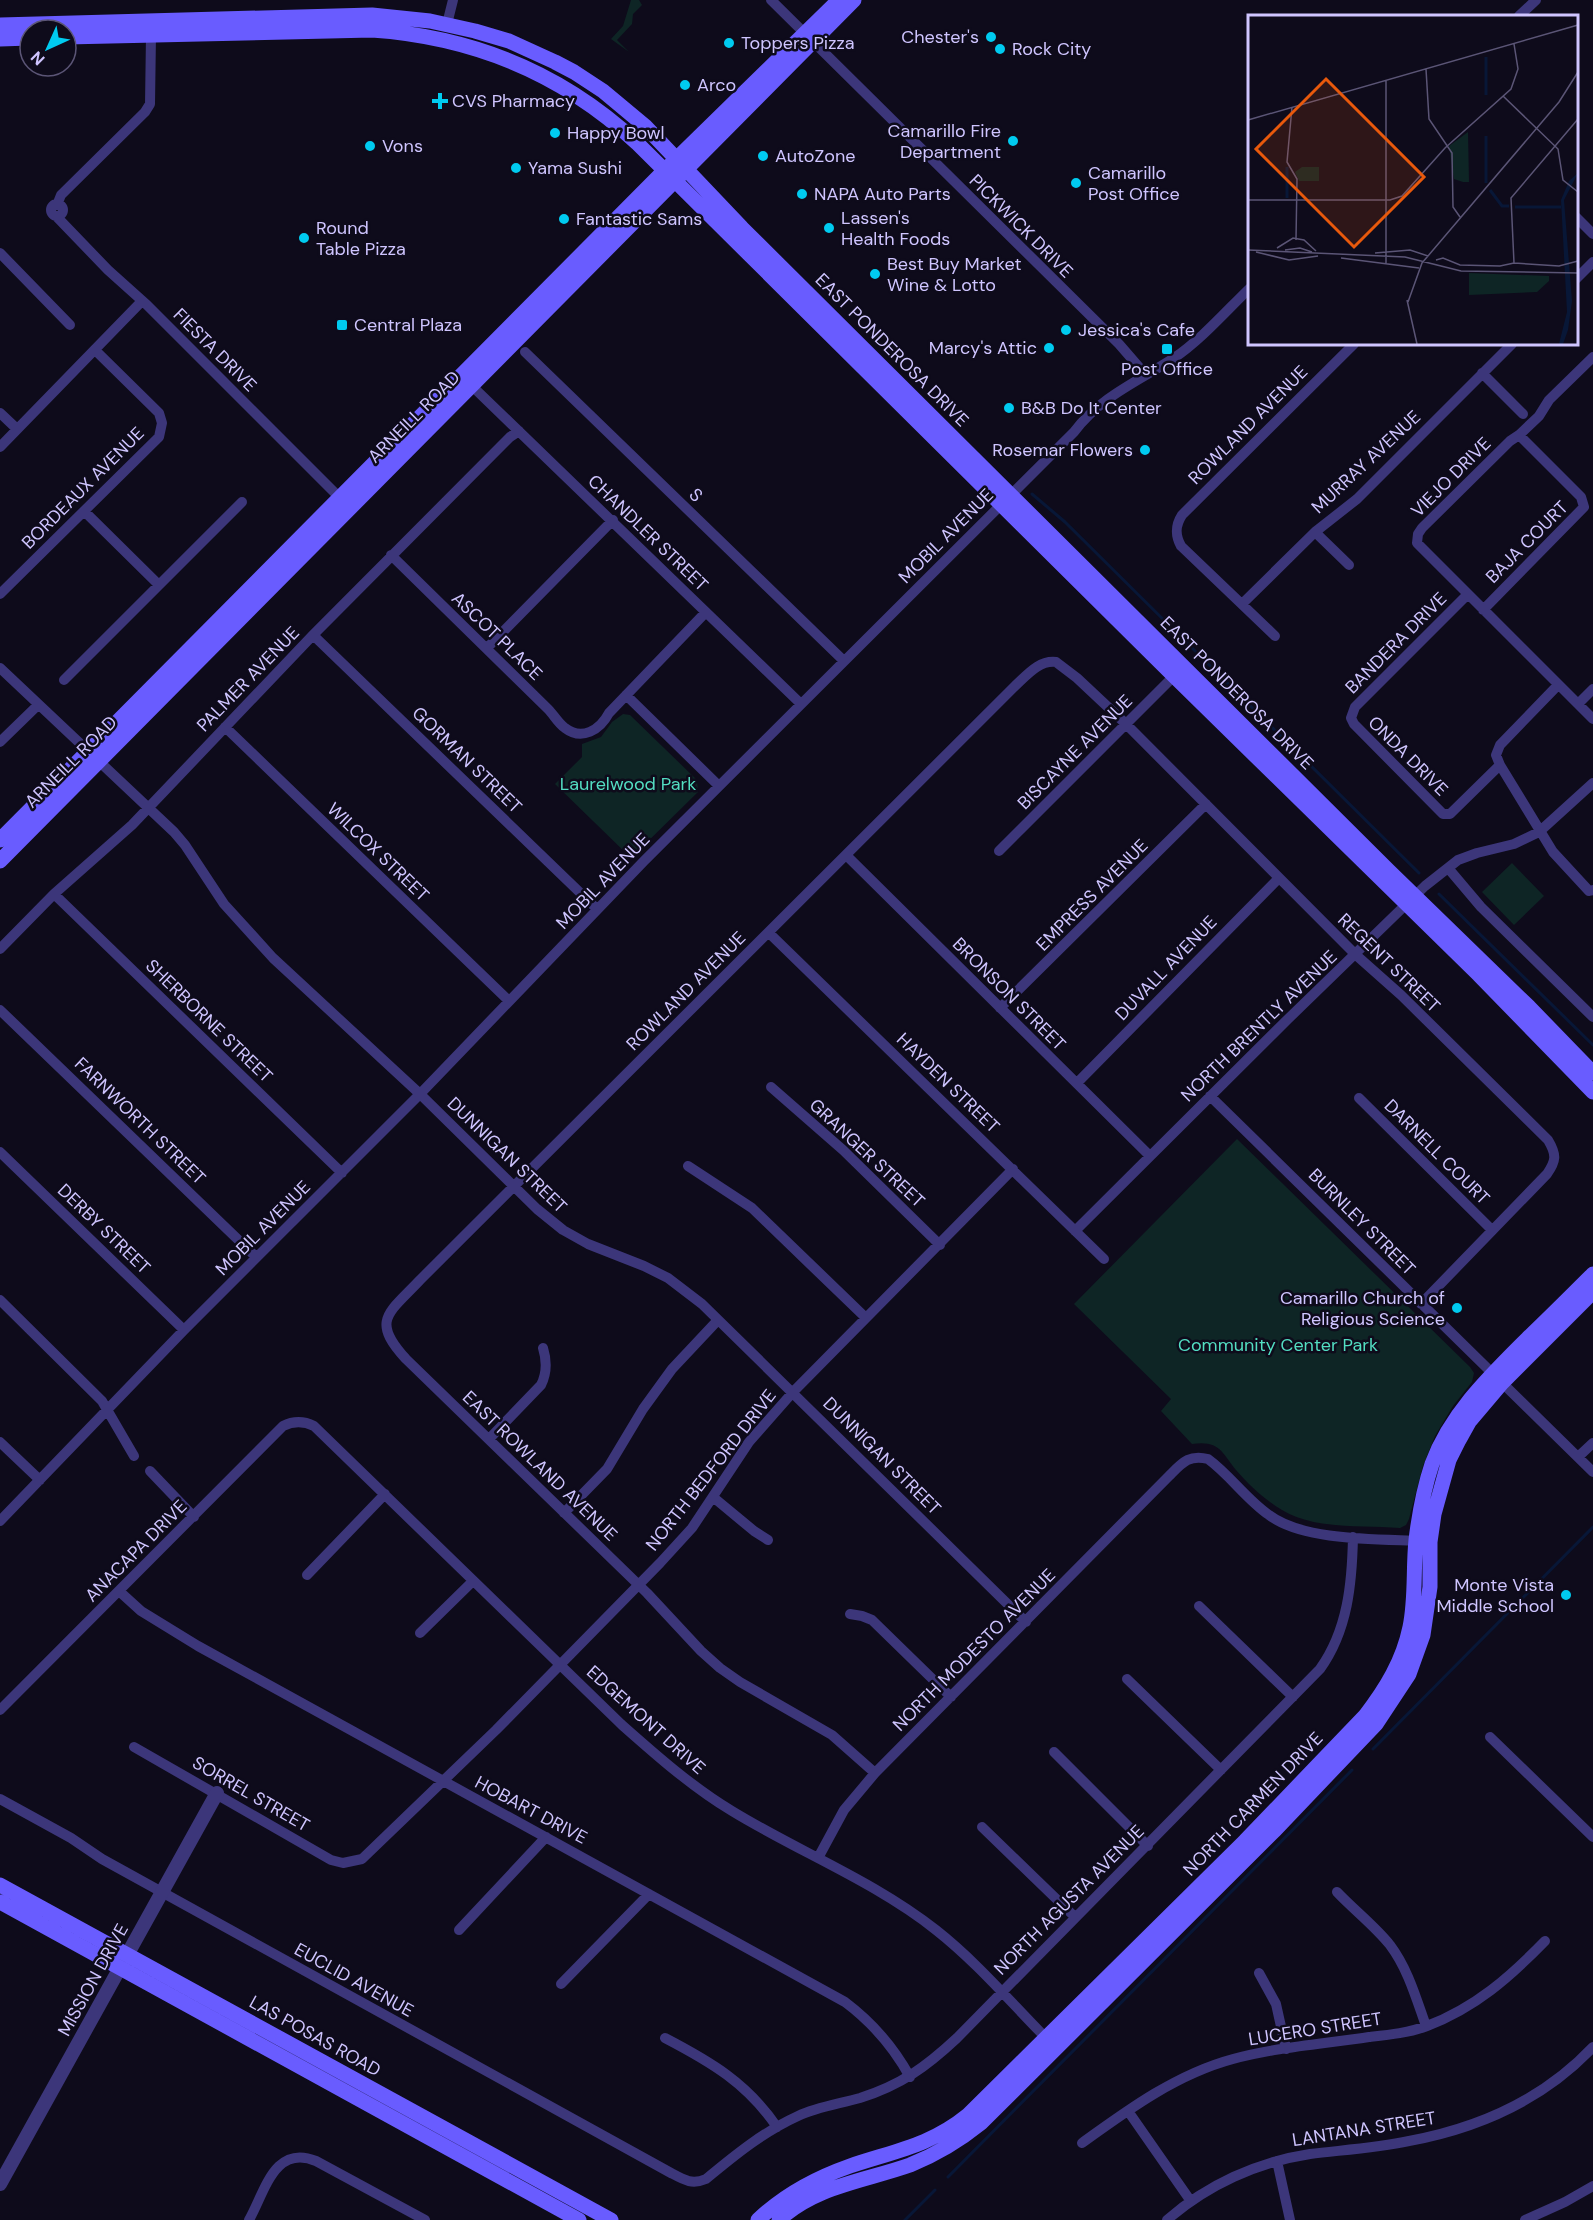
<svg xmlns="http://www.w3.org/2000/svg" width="1593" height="2220" viewBox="0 0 1593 2220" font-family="'DM Sans',sans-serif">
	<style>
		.green { fill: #0e2525 }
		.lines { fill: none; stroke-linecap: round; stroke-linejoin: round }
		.stream { stroke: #081737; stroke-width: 3 }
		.minor { stroke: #3c367a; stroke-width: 10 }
		.tertiary { stroke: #3c367a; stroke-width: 14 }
		.secondary { stroke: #695cff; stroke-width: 15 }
		.poi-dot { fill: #00cbf0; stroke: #0e0b1b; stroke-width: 2 }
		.labels { text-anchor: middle; stroke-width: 5; stroke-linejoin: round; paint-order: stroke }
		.poi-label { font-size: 18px; fill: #cfc5ff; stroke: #0e0b1b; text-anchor: start }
		.street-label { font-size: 18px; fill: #cfc5ff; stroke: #0e0b1b }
		.park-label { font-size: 18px; fill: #53ddc2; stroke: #0e0b1b }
		.inset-river { fill: none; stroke: #081737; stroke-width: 3 }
		.inset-road { fill: none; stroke: #5b5576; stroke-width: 1.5 }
		.view { fill: #e8590c; fill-opacity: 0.15; stroke: #e8590c; stroke-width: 3 }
		.inset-edge { fill: none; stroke: #cfc5ff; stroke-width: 3 }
	</style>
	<rect width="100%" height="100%" fill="#0e0b1b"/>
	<path class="green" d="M631,0H639L642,5L633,14L632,24L617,40L629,52L611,39L623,26Z
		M623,714L630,715L697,780L698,792L631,858L555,784L582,757V744L601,737L612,722Z
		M1512,863L1544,896L1514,925L1482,892Z
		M1237,1139L1470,1367L1474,1373L1472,1382L1453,1406L1435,1436L1423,1466L1409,1519L1406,1525L1400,1528C1362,1525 1315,1530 1282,1510C1265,1500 1249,1485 1236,1470C1222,1453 1220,1440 1192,1444L1161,1411L1171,1399L1074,1304Z"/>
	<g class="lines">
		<path class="stream" d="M1032,494L1065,522L1419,873
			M1439,894L1593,1045
			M1373,1749L1593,1527
			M948,2177L1352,1770
			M905,2220L935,2190"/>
		<path class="minor" d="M771,0L1119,344L1145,374
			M1519,16L1536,0
			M447,24L453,0
			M51 210a6 6 0 1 1 12 0a6 6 0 1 1-12 0Z
			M57,205L61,195L145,112L150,104L151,35
			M56,216L108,270L147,305L344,502
			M1576,217L1593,234
			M0,253L70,325
			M1576,279L1593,262
			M525,352L844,661
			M1593,357L1549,400L1539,416L1519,435L1510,441L1422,528L1418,534L1417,543L1593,719
			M1482,373L1523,414
			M472,386L801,704
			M0,413L17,429
			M0,447L142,301
			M84,511L159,585
			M1315,532L1349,565
			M391,555L548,709C554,715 558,723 565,728C582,741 600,730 609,713L706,612
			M0,594L159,437L162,423L159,413L95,350
			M1467,595L1355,707L1351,718L1354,724L1443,814H1450L1500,765
			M1243,603L1315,532L1357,499L1512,344
			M1483,610L1584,507L1581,497L1519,435
			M313,635L597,909
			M1275,636L1181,546C1175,535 1175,526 1182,515L1354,344
			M487,648L613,520
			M0,668L174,832L185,845L224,904L273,958L420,1094L537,1209L563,1230L588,1244L644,1266L668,1278L702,1304L1026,1622
			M64,680L242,502
			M1558,685L1500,745L1496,755L1500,765L1553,852L1589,891L1593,890
			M626,695L719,786
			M1578,704L1593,689
			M225,727L509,1001
			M0,742L38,705
			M999,851L1174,676
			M846,855L1150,1156
			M1448,868L1481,907L1593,1017
			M54,894L342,1173
			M769,933L1104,1259
			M0,949L54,894L132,825L313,635L510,437L519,431
			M1000,1008L1206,804
			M0,1010L256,1257
			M1077,1083L1279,878
			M771,1087L843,1150L940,1245
			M1210,1096L1593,1472
			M1359,1098L1492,1230
			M0,1152L184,1330
			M688,1166L752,1208L866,1318
			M1075,1231L1288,1019L1425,886L1458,860L1477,853L1514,844L1539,832L1593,783
			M0,1300L102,1401L134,1456
			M489,1439L541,1385C547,1373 547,1361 543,1348
			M0,1442L40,1480
			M1578,1457L1593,1443
			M150,1471L194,1517
			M713,1497L754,1531L768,1540
			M564,1513L607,1469L643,1409L672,1369L718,1320
			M0,1521L184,1330L420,1094L644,861L1074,432C1101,396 1139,381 1174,358C1201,340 1227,310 1250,288
			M307,1575L385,1494
			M119,1591L141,1611L198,1646L845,2002C873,2023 893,2046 910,2077
			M1199,1606L1293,1697
			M850,1614L862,1616L872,1620L951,1697
			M420,1633L473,1581
			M1127,1679L1221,1770
			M0,1710L283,1426C293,1421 304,1421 314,1426L621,1724C656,1755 692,1787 732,1811C799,1852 874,1881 936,1930C978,1963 1013,2005 1050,2042
			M1490,1737L1593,1837
			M134,1747L331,1860L343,1863L362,1859L496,1730L660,1563L692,1528L749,1442L793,1392L1013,1169
			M1054,1752L1148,1846
			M875,1773L832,1735L740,1682L720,1668L701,1651L647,1593L406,1359C370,1320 389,1313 420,1280L1015,686C1027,675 1039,660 1056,662L1077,678L1126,724L1356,955L1401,995L1548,1140C1557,1155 1556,1161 1547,1174L1421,1304
			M0,1799L71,1838L102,1859L671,2173C684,2180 692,2185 706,2179C735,2155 763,2132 798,2116C817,2107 839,2104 860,2098C901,2085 926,2067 957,2038L1320,1669C1348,1630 1352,1583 1353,1537
			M982,1827L1075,1917
			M818,1858L844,1810L875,1773L1169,1476C1182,1463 1189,1454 1208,1459C1230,1475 1246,1499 1269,1515C1303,1541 1378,1539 1421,1541
			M1337,1892C1354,1910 1375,1926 1390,1945C1408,1969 1416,1998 1426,2026
			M459,1930L546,1837
			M1259,1973L1276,2004L1286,2049
			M561,1984L649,1894
			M665,2038C711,2062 747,2083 777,2127
			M1128,2111L1190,2200
			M1082,2143C1129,2109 1177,2074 1233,2059C1277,2047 1324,2044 1369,2037C1388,2035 1409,2033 1427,2026C1475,2008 1510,1977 1545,1941
			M1277,2161L1290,2220
			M249,2220C265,2192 274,2144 316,2161L425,2220
			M1167,2220C1207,2185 1257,2162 1310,2154C1343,2150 1376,2148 1409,2141C1479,2128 1544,2099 1593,2047
			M1525,2220L1565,2202L1593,2186"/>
		<path class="tertiary" d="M0,2184L217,1793"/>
		<path class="secondary" d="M0,25L372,15L430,21L475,31L509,41L555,62L574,72L603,91L645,126L742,228L1389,871L1529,1007L1593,1073
			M66,37L372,30C474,37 562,73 637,143L1174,676L1479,975L1593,1092
			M0,39L30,38
			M0,840L664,171L839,0
			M0,861L854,0
			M0,1885L611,2220
			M0,1902L579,2220
			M758,2220C783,2196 816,2178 850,2166C894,2151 930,2146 968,2115L1245,1841L1365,1716C1386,1689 1403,1661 1410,1627C1416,1598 1413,1569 1416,1540C1419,1515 1424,1488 1432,1464C1451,1413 1490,1376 1528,1338C1550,1317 1572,1295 1593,1274
			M779,2220C815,2186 865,2181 910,2165C935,2155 960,2140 981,2123L1274,1831L1376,1724L1409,1674L1423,1635L1430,1587V1542L1434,1514L1449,1460L1459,1440L1469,1422L1502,1383L1593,1292"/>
	</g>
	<g class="poi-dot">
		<circle cx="991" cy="37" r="6"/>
		<circle cx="729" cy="43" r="6"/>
		<circle cx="1000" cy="49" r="6"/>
		<circle cx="685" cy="85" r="6"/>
		<path d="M437 92h6v6h6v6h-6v6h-6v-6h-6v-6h6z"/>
		<circle cx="555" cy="133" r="6"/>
		<circle cx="1013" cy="141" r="6"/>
		<circle cx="370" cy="146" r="6"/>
		<circle cx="763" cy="156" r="6"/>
		<circle cx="516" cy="168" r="6"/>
		<circle cx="1076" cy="183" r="6"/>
		<circle cx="802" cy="194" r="6"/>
		<circle cx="564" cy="219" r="6"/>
		<circle cx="829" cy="228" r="6"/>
		<circle cx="304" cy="238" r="6"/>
		<circle cx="875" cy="274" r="6"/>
		<rect x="336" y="319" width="12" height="12" rx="3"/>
		<circle cx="1066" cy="330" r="6"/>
		<circle cx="1049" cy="348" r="6"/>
		<rect x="1161" y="343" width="12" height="12" rx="3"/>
		<circle cx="1009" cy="408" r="6"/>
		<circle cx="1145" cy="450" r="6"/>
		<circle cx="1457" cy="1308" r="6"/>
		<circle cx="1566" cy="1595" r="6"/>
	</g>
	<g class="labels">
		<g class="poi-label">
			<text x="979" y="43" text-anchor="end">Chester's</text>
			<text x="741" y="49">Toppers Pizza</text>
			<text x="1012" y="55">Rock City</text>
			<text x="697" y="91">Arco</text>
			<text x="452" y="107">CVS Pharmacy</text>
			<text x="1001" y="137" text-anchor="end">Camarillo Fire<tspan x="1001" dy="21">Department</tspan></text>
			<text x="567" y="139">Happy Bowl</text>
			<text x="382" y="152">Vons</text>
			<text x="775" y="162">AutoZone</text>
			<text x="528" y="174">Yama Sushi</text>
			<text x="1088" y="179">Camarillo<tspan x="1088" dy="21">Post Office</tspan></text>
			<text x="814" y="200">NAPA Auto Parts</text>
			<text x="841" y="224">Lassen's<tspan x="841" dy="21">Health Foods</tspan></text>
			<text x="576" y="225">Fantastic Sams</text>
			<text x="316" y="234">Round<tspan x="316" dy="21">Table Pizza</tspan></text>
			<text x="887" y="270">Best Buy Market<tspan x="887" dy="21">Wine &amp; Lotto</tspan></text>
			<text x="354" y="331">Central Plaza</text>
			<text x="1078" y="336">Jessica's Cafe</text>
			<text x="1037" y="354" text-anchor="end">Marcy's Attic</text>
			<text x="1167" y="375" text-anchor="middle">Post Office</text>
			<text x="1021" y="414">B&amp;B Do It Center</text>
			<text x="1133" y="456" text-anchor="end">Rosemar Flowers</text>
			<text x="1445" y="1304" text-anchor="end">Camarillo Church of<tspan x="1445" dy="21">Religious Science</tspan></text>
			<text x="1554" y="1591" text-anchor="end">Monte Vista<tspan x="1554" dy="21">Middle School</tspan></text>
		</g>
		<g class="street-label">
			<text transform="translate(1021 226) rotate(45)" y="6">PICKWICK DRIVE</text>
			<text transform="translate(215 350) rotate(45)" y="6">FIESTA DRIVE</text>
			<text transform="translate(892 350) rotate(45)" y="6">EAST PONDEROSA DRIVE</text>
			<text transform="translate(414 417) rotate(-45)" y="6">ARNEILL ROAD</text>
			<text transform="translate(1248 425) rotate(-45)" y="6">ROWLAND AVENUE</text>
			<text transform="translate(1366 462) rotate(-43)" y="6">MURRAY AVENUE</text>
			<text transform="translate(1451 477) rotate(-45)" y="6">VIEJO DRIVE</text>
			<text transform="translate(83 488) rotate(-45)" y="6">BORDEAUX AVENUE</text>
			<text transform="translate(696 495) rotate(44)" y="6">S</text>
			<text transform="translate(648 533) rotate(44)" y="6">CHANDLER STREET</text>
			<text transform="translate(946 536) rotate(-45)" y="6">MOBIL AVENUE</text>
			<text transform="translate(1527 542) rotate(-45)" y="6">BAJA COURT</text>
			<text transform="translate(497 636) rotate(44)" y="6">ASCOT PLACE</text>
			<text transform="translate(1396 643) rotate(-45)" y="6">BANDERA DRIVE</text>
			<text transform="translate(248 679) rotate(-46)" y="6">PALMER AVENUE</text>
			<text transform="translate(1237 693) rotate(45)" y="6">EAST PONDEROSA DRIVE</text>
			<text transform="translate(1075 752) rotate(-45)" y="6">BISCAYNE AVENUE</text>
			<text transform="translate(1408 756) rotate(45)" y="6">ONDA DRIVE</text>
			<text transform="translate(467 760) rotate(44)" y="6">GORMAN STREET</text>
			<text transform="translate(71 762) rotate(-45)" y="6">ARNEILL ROAD</text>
			<text transform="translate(378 852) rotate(44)" y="6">WILCOX STREET</text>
			<text transform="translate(603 881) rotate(-46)" y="6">MOBIL AVENUE</text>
			<text transform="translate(1092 895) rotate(-45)" y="6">EMPRESS AVENUE</text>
			<text transform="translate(1389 963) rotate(44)" y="6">REGENT STREET</text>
			<text transform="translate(1166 968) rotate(-46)" y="6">DUVALL AVENUE</text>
			<text transform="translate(686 991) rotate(-45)" y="6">ROWLAND AVENUE</text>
			<text transform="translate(1009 994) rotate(45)" y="6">BRONSON STREET</text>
			<text transform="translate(209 1021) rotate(44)" y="6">SHERBORNE STREET</text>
			<text transform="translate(1259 1026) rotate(-44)" y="6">NORTH BRENTLY AVENUE</text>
			<text transform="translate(948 1083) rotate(44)" y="6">HAYDEN STREET</text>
			<text transform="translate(140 1121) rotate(44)" y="6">FARNWORTH STREET</text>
			<text transform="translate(1437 1152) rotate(45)" y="6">DARNELL COURT</text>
			<text transform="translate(867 1153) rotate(43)" y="6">GRANGER STREET</text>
			<text transform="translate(507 1155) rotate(44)" y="6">DUNNIGAN STREET</text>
			<text transform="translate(1362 1222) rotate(45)" y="6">BURNLEY STREET</text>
			<text transform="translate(263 1228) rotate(-45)" y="6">MOBIL AVENUE</text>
			<text transform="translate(104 1229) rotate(44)" y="6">DERBY STREET</text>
			<text transform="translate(882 1456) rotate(45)" y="6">DUNNIGAN STREET</text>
			<text transform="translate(540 1466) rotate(44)" y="6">EAST ROWLAND AVENUE</text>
			<text transform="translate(711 1470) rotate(-52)" y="6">NORTH BEDFORD DRIVE</text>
			<text transform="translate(136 1551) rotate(-45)" y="6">ANACAPA DRIVE</text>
			<text transform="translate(974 1650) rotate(-45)" y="6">NORTH MODESTO AVENUE</text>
			<text transform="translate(646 1720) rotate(42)" y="6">EDGEMONT DRIVE</text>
			<text transform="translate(251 1794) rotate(30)" y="6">SORREL STREET</text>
			<text transform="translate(1253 1804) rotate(-46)" y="6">NORTH CARMEN DRIVE</text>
			<text transform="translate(531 1810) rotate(28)" y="6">HOBART DRIVE</text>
			<text transform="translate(1069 1900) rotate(-45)" y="6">NORTH AGUSTA AVENUE</text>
			<text transform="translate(93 1980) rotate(-61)" y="6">MISSION DRIVE</text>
			<text transform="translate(354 1980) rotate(29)" y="6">EUCLID AVENUE</text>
			<text transform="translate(1315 2029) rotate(-9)" y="6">LUCERO STREET</text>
			<text transform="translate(315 2036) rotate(29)" y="6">LAS POSAS ROAD</text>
			<text transform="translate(1364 2129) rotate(-9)" y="6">LANTANA STREET</text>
		</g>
		<g class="park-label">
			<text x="628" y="790">Laurelwood Park</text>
			<text x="1278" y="1351">Community Center Park</text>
		</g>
	</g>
	<g transform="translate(1248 15)">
		<rect width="330" height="330" fill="#0e0b1b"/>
		<path d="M220,117L221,167H215L206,164L201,131ZM54,152H71V166H51L47,157ZM221,258L301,261V266L289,277L221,280Z" fill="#0e2525"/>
		<path d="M330,158L316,185L324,286L320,315L315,329H311L319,297L313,185L321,166Z" fill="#081737"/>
		<path class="inset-river" d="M238,80V42M238,121V168M39,152V183M242,175L254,191H261M267,192H313"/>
		<path class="inset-road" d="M178,54L181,104L204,138L205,192L212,202M255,81L310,134L315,165L330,177M44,92L39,147L49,164L48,225M0,105L330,10M0,185H142L154,181L197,133L263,74L270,54L266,29M29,233L45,223L56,225L68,236M0,235L157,242L213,256L330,258M37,235L52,233L64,237M8,237L41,245L70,241M127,238L162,235L180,241M93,243L171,253M188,245L195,243L212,250L252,251L266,248L311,251L330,246M266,248L263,183L330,104M138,249V66M159,285L169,329M160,287L174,248L311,87L330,57"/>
		<path class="view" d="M78,64L176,162L106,232L8,134Z"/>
		<rect width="330" height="330" class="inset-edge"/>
	</g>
	<g transform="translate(48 48) rotate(225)"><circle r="28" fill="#0e0b1b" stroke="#5b5576" stroke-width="1.5"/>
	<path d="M0-4.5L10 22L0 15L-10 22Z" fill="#00cbf0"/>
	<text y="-9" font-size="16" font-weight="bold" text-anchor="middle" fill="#cfc5ff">N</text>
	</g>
</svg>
